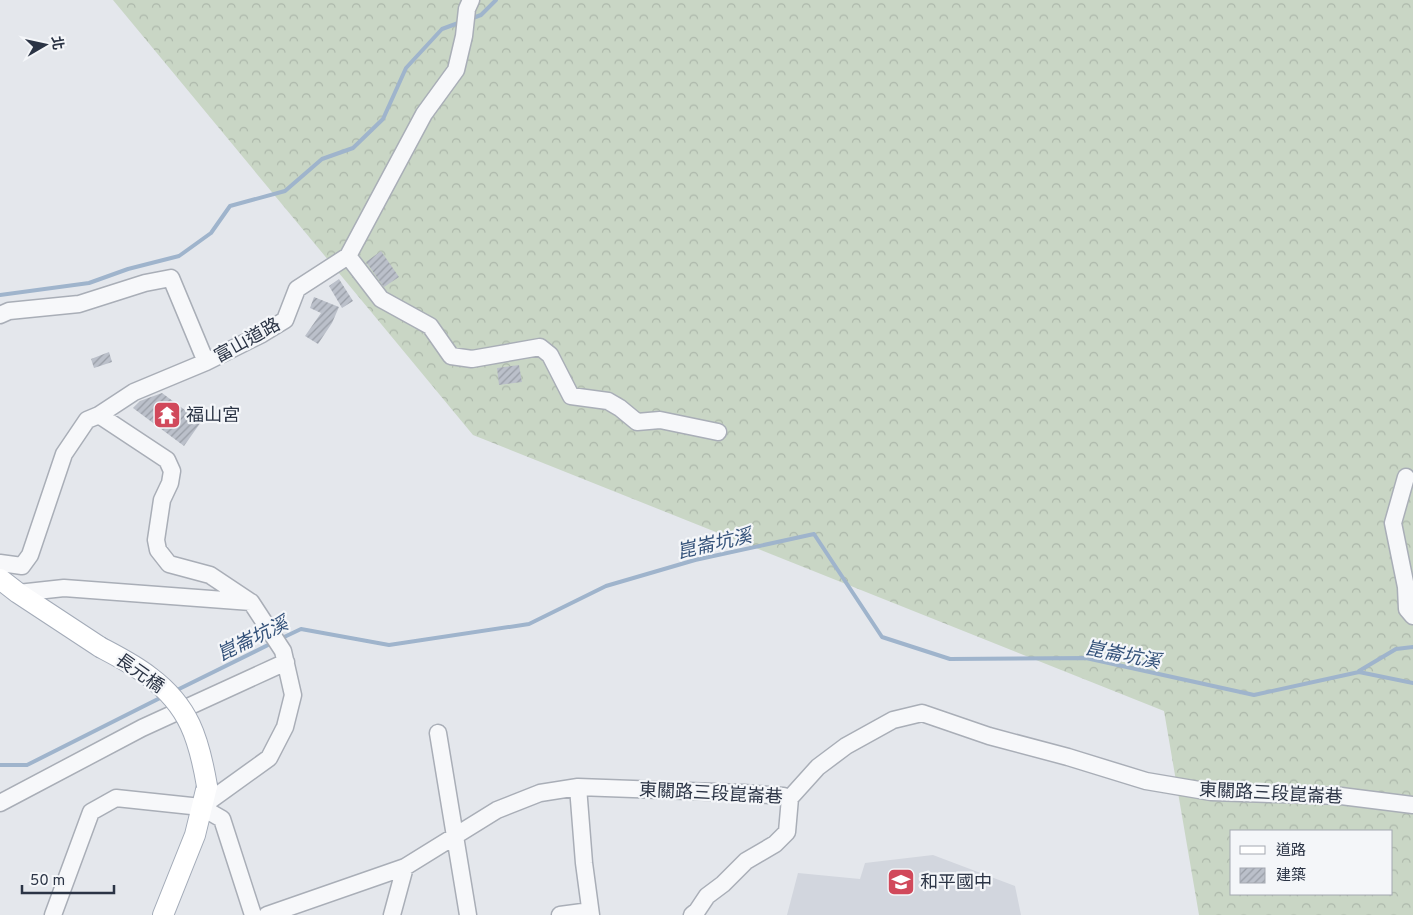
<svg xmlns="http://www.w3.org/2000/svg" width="1413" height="915" viewBox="0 0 1413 915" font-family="Overpass,'Noto Sans TC',sans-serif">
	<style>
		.built { fill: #d2d6de }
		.forest { fill: url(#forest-crowns); fill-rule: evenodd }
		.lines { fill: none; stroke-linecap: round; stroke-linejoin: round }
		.stream { stroke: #9fb4cc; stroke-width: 4 }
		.building { fill: url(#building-hatch) }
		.minor-casing { stroke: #a9aeb7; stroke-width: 19 }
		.major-casing { stroke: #a3abb8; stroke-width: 22 }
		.minor { stroke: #f7f8fa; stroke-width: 16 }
		.major { stroke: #fff; stroke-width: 20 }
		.major-bridge-casing { stroke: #a3abb8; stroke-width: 22; stroke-linecap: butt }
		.major-bridge { stroke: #fff; stroke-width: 20 }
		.labels { text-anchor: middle; stroke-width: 4.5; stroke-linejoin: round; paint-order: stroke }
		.street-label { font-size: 18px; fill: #2b3445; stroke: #f4f6f9 }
		.poi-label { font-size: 18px; fill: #2b3445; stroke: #f4f6f9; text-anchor: start }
		.water-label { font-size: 19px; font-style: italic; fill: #34527a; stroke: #f4f6f9 }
	</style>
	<defs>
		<pattern id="forest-crowns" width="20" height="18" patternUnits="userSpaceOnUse" patternTransform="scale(1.25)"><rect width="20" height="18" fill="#c9d6c5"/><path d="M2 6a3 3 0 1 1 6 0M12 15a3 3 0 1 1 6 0" fill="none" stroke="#adb8ab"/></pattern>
		<pattern id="building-hatch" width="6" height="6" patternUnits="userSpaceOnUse" patternTransform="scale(1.25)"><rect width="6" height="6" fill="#bbc0ca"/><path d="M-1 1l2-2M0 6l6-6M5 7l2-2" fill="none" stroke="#989da6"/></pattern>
	</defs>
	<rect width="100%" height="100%" fill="#e4e7ec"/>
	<path class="built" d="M933,855L1015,886L1021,915H787L798,873L860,879L865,863Z"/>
	<path class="forest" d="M113,0H1413V915H1199L1164,711L473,435ZM1232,831H1392V894H1232Z"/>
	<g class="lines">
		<path class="stream" d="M470,19L481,15L496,0
			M0,295L89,283L128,269L179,256L211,233L230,206L285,191L322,159L353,148L383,119L406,68L442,29L461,22
			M280,639L301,629L389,645L529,624L606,586L695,560L814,534L882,637L950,659L1086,658L1254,695L1359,672L1413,683
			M1359,671L1396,649L1413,647
			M175,691L272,643
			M0,765H27L164,696"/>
	</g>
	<path class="building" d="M381,251L399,277L384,287L366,262Z
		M339,279L353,301L342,308L329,286Z
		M314,297L339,307L332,323L318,344L305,336L321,313L310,308Z
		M109,352L112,362L94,368L91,359Z
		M519,365L522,382L499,385L497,368Z
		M162,393L201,422L184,446L133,408L140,401Z"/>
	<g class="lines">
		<g class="minor-casing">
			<path id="minor" d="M348,256L381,299L430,326L451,356L472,359L540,347L550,355L571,396L608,401L620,408L637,422L660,420L718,432
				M0,315L9,311L79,304L145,283L171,278L206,362
				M99,415L167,460L172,471L170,483L162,500L156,540L158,550L169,564L210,575L249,601
				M1406,477L1393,523L1406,587L1407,609L1413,616
				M0,563L22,566L30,555L64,454L87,420L99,415L134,392L206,362L262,334L285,320L297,289L348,256L424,114L456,70L464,36L467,9L471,0
				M18,593L64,588L251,602L283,651L293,695L285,727L269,758L201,807
				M438,733L468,915
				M578,787L584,863L591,915
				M790,798L818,767L846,746L893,720L922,713L989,736L1068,757L1146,781L1211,792L1341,796L1413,805
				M0,803L142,728L286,662
				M53,915L91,812L116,798L201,807L222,819L253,915
				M267,915L405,867L497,810L540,793L578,787L743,793L783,796L790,798
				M392,915L405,867
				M560,915L590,911
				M692,915L697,911L707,896L723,884L746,861L775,844L787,832L790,798"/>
		</g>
		<g class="major-casing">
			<path id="major" d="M0,579L18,593L100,647
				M163,915L195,835L207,786"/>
		</g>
		<use href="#minor" class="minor"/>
		<use href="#major" class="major"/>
		<g class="major-bridge-casing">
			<path id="major-bridge" d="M100,647C117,656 135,665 150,677C189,706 199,739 207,786"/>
		</g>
		<use href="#major-bridge" class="major-bridge"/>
	</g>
	<defs>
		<g id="temple-square" transform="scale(1.4375)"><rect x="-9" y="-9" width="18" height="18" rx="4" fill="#d1495b" stroke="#f4f6f9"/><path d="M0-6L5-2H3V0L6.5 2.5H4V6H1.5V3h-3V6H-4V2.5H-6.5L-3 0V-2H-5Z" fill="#fff"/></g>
		<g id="school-square" transform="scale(1.4375)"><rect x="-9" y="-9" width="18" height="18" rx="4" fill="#d1495b" stroke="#f4f6f9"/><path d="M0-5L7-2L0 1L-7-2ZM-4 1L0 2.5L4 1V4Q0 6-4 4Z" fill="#fff"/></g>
	</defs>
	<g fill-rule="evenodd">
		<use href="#temple-square" x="167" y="415"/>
		<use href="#school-square" x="901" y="882"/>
	</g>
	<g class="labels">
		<g class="street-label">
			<text transform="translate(247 340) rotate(-29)" y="6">富山道路</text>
			<text transform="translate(140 673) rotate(35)" y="6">長元橋</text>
			<text transform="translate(711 793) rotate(3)" y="6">東關路三段崑崙巷</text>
			<text transform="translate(1271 793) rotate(3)" y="6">東關路三段崑崙巷</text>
		</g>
		<g class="poi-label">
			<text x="186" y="421">福山宮</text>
			<text x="920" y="888">和平國中</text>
		</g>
		<g class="water-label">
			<text transform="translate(714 543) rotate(-13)" y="7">崑崙坑溪</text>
			<text transform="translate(252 638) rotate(-26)" y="7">崑崙坑溪</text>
			<text transform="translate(1123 654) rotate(11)" y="7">崑崙坑溪</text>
		</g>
	</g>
	<rect x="1230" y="830" width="162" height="65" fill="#f4f6f9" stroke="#a4a8b1"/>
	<rect x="1240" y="846" width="25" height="8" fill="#ffffff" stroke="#a4a8b1"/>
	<text x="1276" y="855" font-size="15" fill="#2b3445">道路</text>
	<rect x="1240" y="868" width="25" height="15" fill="url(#building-hatch)" stroke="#a4a8b1"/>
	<text x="1276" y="880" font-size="15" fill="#2b3445">建築</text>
	<g transform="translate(45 45) rotate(81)" stroke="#f4f6f9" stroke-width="4" paint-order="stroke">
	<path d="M0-4L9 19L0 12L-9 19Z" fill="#2b3445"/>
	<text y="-8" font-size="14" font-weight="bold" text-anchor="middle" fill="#2b3445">北</text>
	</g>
	<path d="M22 885v8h92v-8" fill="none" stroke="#2b3445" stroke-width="2.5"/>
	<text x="30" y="885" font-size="15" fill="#2b3445" stroke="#f4f6f9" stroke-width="4" paint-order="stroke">50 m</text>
</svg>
